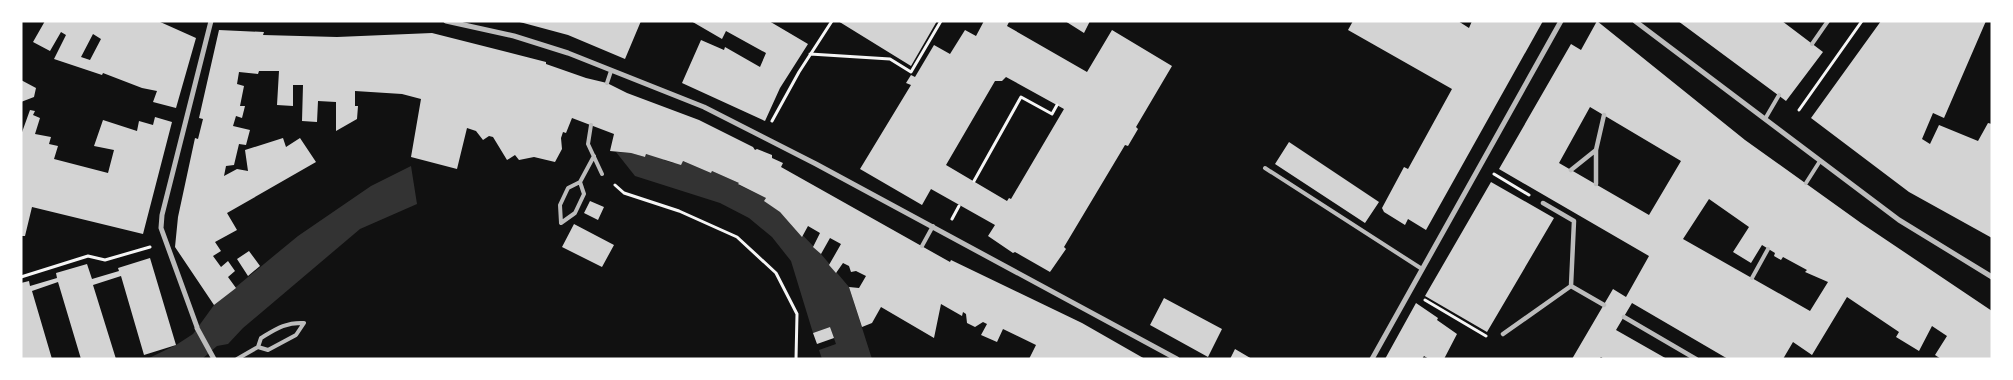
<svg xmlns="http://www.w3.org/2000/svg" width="2013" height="380" viewBox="0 0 2013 380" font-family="Montserrat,sans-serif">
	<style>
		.water { fill: #333 }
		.building { fill: #d3d3d3; fill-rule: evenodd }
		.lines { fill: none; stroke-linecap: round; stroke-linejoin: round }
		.path { stroke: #f5f5f5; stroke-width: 3 }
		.service { stroke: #bcbcbc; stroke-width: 4 }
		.pedestrian { stroke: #bcbcbc; stroke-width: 4.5 }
		.minor { stroke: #bcbcbc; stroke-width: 5 }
	</style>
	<rect width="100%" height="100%" fill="#111"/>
	<path class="water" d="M616,152L631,153L645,157L646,154L664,158V160L673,163L683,161L711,173L712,171L739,183V185L766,198L765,201L780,212L821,254L849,287L872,359H822L819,350L836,344L830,327L813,333L791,261L772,237L749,218L720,203L635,176Z
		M411,166L417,204L360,229L243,328L228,344L217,346L202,359H147L176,345L193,334L214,305L298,236L371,186Z"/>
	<path class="building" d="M45,21H158L196,38L176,108L153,102L157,91L142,88L103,73L102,75L54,59L66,35L61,32L50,51L33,42ZM93,34L101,39L90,60L81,57Z
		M516,21H641L625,59L568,35Z
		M691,21H769L808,44L780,88L765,121L682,83L701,40L724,50L725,47L760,67L766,53L726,31L722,39Z
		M838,21H937L911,66Z
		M984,21H1007L1009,22L1007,26L1087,72L1112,30L1172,66L1136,127L1138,129L1128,146L1125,145L1064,247L1066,249L1050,272L1015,252L1013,253L988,236L995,225L931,189L922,205L860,169L911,85L906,83L911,75L915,77L934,45L950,54L965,30L976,36ZM1006,77L1064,109L1011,199L1009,198L1007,201L946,165L995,81H1002Z
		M1065,21H1090L1084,33Z
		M1353,21H1458L1469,28L1472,21H1543L1426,230L1408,219L1405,225L1384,212L1382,208L1404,167L1408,169L1452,89L1348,30Z
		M1597,21L1745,140L1861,223L1992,311V359H1941L1935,355L1947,336L1932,326L1919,351L1896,337L1899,332L1847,297L1812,355L1793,342L1783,359H1728L1632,303L1616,330L1667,359H1604L1601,357L1599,359H1572L1613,289L1626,297L1649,256L1499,169L1571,44L1581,50ZM1590,107L1681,161L1649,215L1559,163ZM1709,199L1749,227L1733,252L1751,263L1762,245L1775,253L1774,256L1781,260L1783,257L1807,270L1805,272L1828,282L1810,311L1683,239Z
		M1678,21H1782L1823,52L1786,101Z
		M1881,21H1986L1944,118L1933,113L1922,139L1930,144L1939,125L1978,141L1988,123L1992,124V238L1909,192L1811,118Z
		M219,30L264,32L263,35L337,37L432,33L546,62V64L586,78L607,83L627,93L699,120L753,147L755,150L757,149L772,155V158L783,163L781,167L950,262L951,260L1082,323L1145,359H1029L1036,345L1003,329L997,342L981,335L987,324L983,322L975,327L967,323L966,314L963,312L962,316L941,304L934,338L881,307L872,323L862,327L849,287L859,288L866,276L856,271L851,272L849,266L843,263L836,273L829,265L841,244L830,238L821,254L813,247L820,233L808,226L802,237L780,212L764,201L766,198L738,184L739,183L712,171L711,173L683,161L681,165L646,154L645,157L631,153L610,151L614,134L572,118L566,133L563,132L561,138L562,149L555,162L534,157L519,160L515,155L507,160L493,137L489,136L483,140L476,131L467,128L457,169L411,157L421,99L402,94L355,91V106H358L357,119L336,131V102L318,101L317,122L302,121L303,85H293V106L277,105L279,71H259L258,74L239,72L237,84L244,86L240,106H245L242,118L236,116L233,126L250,130L246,145L239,144L234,165L226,166L224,176L237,169L248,171L245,150L283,138L286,147L300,138L316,162L227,213L237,230L215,242L221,251L213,256L221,267L228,261L235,271L228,277L236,288L214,305L175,247L178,217L195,138L198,139L203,119L199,118Z
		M21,80L36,88L34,97L21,102Z
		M30,110L35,111L33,115L40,118L35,134L51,137L49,144L58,146L54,159L108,173L114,150L94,146L103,120L137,131L139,121L153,125L155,117L172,122L143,234L32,207L25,236H21V135Z
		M1289,142L1379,202L1365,223L1275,164Z
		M1491,182L1554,218L1487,332L1425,296Z
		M590,201L604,207L598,220L584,213Z
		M574,224L614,245L602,267L562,247Z
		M249,251L260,266L248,276L237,259Z
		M150,258L176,345L144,355L121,276L93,285L116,359H81L58,282L32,291L52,359H21V283L29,281L30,286L57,278L56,273L87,264L92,279L119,271L118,268Z
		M1164,298L1222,329L1208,357L1150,325Z
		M1416,303L1438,318L1437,320L1457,334L1444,359H1429L1424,356L1422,359H1385Z
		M830,327L834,338L817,344L813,333Z
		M1235,349L1252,359H1230Z"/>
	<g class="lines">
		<path class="path" d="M810,54L890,59L911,72L941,21
			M1799,110L1862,21
			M772,121L799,72L832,21
			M1494,174L1529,195
			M974,181L1021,97L1052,114L1057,105
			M615,185L624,193L679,211L737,237L776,273L797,314L796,359
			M952,219L959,206
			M21,277L88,256L105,260L150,247
			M1425,300L1486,336"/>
		<path class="service" d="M1812,44L1828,21
			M607,83L611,71
			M1765,119L1779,95
			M591,125L588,144L602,174
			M1265,168L1422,269
			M1806,183L1820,161
			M561,223L560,205L568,188L580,182L594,156
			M561,223L575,213L584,194L580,182
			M922,246L933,226
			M1752,278L1768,249
			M258,347L268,350L296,335L304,323
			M237,359L258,347L261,338C276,329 286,322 304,323"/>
		<path class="pedestrian" d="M1571,170L1596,150L1604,115
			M1596,184V150
			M1543,203L1574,221L1571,286L1604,305
			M1624,317L1696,359
			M1503,334L1571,286"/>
		<path class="minor" d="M446,21L514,36L568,53L704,107L816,164L1177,359
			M1635,21L1899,220L1992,277
			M197,327L161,228L162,215L211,21
			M197,328L214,359
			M1372,359L1561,21"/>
	</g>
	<rect width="2013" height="380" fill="none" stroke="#ffffff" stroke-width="45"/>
</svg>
